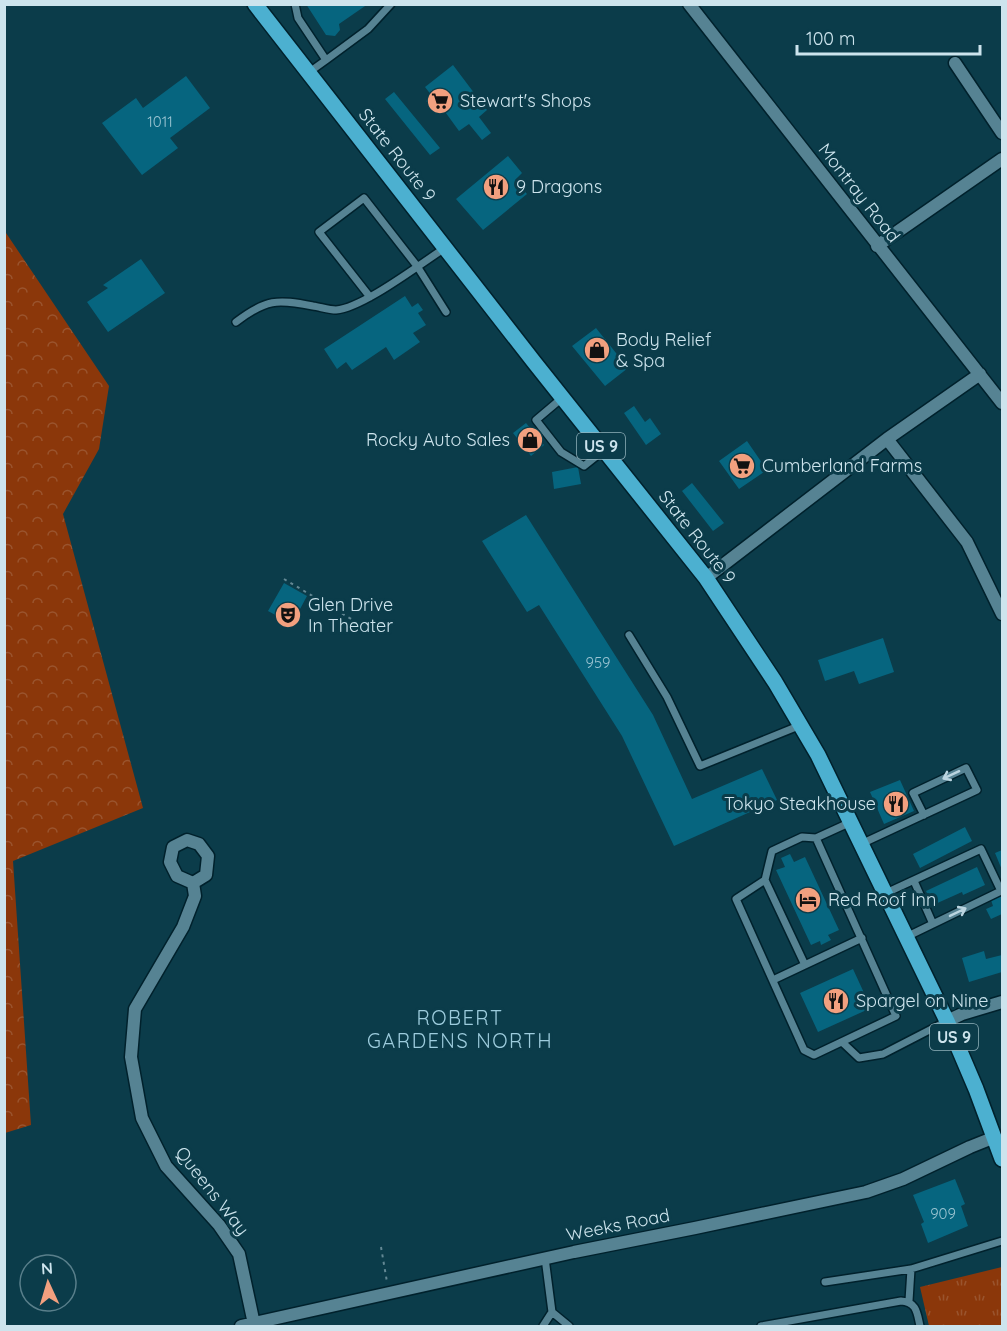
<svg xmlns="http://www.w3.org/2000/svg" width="1007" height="1331" viewBox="0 0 1007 1331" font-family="Quicksand,sans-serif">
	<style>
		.grass { fill: url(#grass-tufts) }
		.forest { fill: url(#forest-crowns) }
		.building { fill: #06657f }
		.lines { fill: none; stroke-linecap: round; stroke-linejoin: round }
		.service-casing { stroke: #00212c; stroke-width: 10 }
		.minor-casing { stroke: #00212c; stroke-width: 15 }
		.primary-casing { stroke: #00212c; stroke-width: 18 }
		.path { stroke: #638894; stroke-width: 2; stroke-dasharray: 3 4.5; stroke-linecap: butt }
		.service { stroke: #568393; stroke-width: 7 }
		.minor { stroke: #568393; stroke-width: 12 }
		.primary { stroke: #4cb0d0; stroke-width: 15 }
		.oneway { stroke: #bbd5e0 }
		.labels { text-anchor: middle; stroke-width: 6; stroke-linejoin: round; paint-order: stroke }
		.number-label { font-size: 15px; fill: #9bc4d2 }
		.shield { fill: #0b3c4a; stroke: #93b2bc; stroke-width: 1.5 }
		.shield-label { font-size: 16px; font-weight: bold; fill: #cde4ed }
		.poi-label { font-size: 18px; fill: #cde4ed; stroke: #0b3c4a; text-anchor: start }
		.street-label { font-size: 18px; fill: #cde4ed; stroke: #0b3c4a }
		.neighbourhood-label { font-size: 20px; letter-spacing: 1.5px; fill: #9dccdd; stroke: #0b3c4a }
	</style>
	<defs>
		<pattern id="grass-tufts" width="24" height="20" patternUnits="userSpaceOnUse" patternTransform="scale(1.5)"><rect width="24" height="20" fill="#8b370a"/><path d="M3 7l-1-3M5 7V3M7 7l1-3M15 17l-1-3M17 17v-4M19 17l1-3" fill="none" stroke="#9a542e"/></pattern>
		<pattern id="forest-crowns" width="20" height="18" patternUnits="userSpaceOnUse" patternTransform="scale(1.5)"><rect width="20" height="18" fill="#8b370a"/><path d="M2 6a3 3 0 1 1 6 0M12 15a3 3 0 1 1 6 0" fill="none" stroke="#9a542e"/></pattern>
	</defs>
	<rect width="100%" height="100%" fill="#0b3c4a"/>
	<path class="grass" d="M1002,1267V1326H929L920,1287Z"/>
	<path class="forest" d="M4,230L109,386L99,449L63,514L143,808L13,861L31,1125L5,1133Z"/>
	<path class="building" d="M306,4H368L339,24L340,30L335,36L326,35Z
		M453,65L487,110L479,117L491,133L482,140L469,124L459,131L443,109L436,114L426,101L432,96L425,87Z
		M186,76L210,108L170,138L178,148L142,175L102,123L136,98L143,108Z
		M394,92L440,148L430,155L385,99Z
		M508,156L522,173L515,180L527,194L483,230L456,199Z
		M141,259L165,293L108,332L87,302L108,288L103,285Z
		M405,296L412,307L418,303L423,310L418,313L426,325L413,333L420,342L394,360L386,347L352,370L346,362L337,369L324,349Z
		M596,328L628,368L605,386L572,346Z
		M634,406L645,422L650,418L661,434L646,445L624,413Z
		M526,423L544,445L531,456L513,433Z
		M747,441L767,470L739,489L719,461Z
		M578,467L581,484L554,489L552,472Z
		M692,483L724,523L713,531L682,491Z
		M526,515L653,715L692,799L762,769L777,800L674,846L622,736L539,605L527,612L482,541Z
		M284,583L307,596L292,624L268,611Z
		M883,638L894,672L859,684L854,671L825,681L818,660Z
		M900,780L914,811L884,824L870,792Z
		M965,827L972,841L920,868L913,854Z
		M1002,850V870L995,853Z
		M790,854L794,862L805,857L839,930L828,935L831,940L821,945L820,941L811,945L776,870L785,867L781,858Z
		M977,867L985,885L963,895L962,892L933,905L926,891Z
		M1002,895V914L991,919L986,909L993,906L991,900Z
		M984,951L986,959L1002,955V972L969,982L962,958Z
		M853,969L871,1008L818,1032L800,993Z
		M955,1179L965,1204L961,1206L968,1226L928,1243L921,1224L924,1222L913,1195Z"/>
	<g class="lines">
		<g class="service-casing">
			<path id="service" d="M295,4L298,18L326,60L308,73
				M326,60L368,29L391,4
				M370,297L319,232L364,198L417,266L446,312
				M236,322C266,299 277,299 313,306C320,307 329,310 336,310C363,308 420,264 445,248
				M562,398L536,420L561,452L584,466L604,450
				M629,635L667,697L700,766L801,725
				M816,838L896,1016L814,1055L804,1050L736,899L765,880L772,851L802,837L816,838L851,822
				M861,844L977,790L966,768L913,793L924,815
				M765,880L805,965
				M914,881L933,924
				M886,893L981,849L1001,891L906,937
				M773,980L862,938
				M842,1042L859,1058L883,1054L947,1021
				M825,1282L911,1269L1002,1241
				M909,1301L911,1269
				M552,1312L569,1326
				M543,1326L552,1312L545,1258
				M761,1326L901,1301C917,1302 917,1313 920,1326"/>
		</g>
		<g class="minor-casing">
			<path id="minor" d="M689,4L1002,403
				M955,63L1002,133
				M877,246L1002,159
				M887,439L967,542L1002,614
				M706,578L887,439L980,374
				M187,840L199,844L208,856L206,875L193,883L177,876L170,862L173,847Z
				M193,883L195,896L183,927L135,1009L131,1057L142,1118L166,1166L219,1225L239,1254L254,1324
				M947,1021L962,1014L1002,1002
				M241,1326L574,1252L695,1228L866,1192L903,1179L970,1147L995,1137"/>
		</g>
		<g class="primary-casing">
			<path id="primary" d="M255,4L534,362L706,578L775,682L818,755L947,1021L976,1089L1002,1159"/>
		</g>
		<path class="path" d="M284,579L358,623
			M381,1247L387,1282"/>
		<use href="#service" class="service"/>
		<use href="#minor" class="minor"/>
		<use href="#primary" class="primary"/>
	</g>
	<defs><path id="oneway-shaft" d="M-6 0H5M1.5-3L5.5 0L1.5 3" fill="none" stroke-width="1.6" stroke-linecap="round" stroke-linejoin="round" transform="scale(1.5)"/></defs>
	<g class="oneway">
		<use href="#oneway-shaft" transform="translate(951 775) rotate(155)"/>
		<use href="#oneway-shaft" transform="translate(958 912) rotate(-26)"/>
	</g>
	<defs>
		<g id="supermarket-disc" transform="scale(1.35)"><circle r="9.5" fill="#f2a07f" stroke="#0b3c4a"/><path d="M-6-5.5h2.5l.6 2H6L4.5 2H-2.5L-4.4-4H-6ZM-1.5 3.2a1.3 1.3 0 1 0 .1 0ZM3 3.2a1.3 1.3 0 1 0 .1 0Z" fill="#111"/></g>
		<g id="restaurant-disc" transform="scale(1.35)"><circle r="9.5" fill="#f2a07f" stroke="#0b3c4a"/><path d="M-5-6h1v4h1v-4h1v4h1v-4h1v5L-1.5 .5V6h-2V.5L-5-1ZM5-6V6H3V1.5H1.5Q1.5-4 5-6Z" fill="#111"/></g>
		<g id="shop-disc" transform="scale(1.35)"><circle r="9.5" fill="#f2a07f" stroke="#0b3c4a"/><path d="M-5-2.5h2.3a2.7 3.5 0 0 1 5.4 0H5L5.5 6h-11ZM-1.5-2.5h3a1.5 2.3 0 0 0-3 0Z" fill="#111"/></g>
		<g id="theatre-disc" transform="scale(1.35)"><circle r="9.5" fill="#f2a07f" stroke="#0b3c4a"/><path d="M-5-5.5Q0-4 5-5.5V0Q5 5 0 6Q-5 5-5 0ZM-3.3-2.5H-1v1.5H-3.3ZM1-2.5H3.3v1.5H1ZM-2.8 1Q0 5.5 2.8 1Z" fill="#111"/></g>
		<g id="hotel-disc" transform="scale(1.35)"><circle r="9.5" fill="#f2a07f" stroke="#0b3c4a"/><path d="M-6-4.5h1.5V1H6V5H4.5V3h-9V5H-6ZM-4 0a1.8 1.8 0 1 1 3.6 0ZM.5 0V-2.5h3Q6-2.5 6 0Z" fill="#111"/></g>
	</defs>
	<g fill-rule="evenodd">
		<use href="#supermarket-disc" x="440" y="101"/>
		<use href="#restaurant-disc" x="496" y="187"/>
		<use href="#shop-disc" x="597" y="350"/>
		<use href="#shop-disc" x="530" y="440"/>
		<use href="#supermarket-disc" x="742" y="466"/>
		<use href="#theatre-disc" x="288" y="615"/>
		<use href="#restaurant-disc" x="896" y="804"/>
		<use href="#hotel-disc" x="808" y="900"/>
		<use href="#restaurant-disc" x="836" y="1001"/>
	</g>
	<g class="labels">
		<g class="number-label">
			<text x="160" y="127">1011</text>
			<text x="598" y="668">959</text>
			<text x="943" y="1219">909</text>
		</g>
		<g class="shield">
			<rect x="577" y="433" width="48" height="26" rx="4.5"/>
			<rect x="930" y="1024" width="48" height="26" rx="4.5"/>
		</g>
		<g class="shield-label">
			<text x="601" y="452">US 9</text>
			<text x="954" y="1043">US 9</text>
		</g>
		<g class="poi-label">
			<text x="460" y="107">Stewart's Shops</text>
			<text x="516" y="193">9 Dragons</text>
			<text x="616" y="346">Body Relief<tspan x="616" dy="21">&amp; Spa</tspan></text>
			<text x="510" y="446" text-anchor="end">Rocky Auto Sales</text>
			<text x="762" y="472">Cumberland Farms</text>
			<text x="308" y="611">Glen Drive<tspan x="308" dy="21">In Theater</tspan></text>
			<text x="876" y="810" text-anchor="end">Tokyo Steakhouse</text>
			<text x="828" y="906">Red Roof Inn</text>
			<text x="856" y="1007">Spargel on Nine</text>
		</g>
		<g class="street-label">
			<text transform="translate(397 155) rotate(52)" y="6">State Route 9</text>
			<text transform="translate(859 193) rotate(52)" y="6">Montray Road</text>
			<text transform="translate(697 537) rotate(52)" y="6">State Route 9</text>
			<text transform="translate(212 1191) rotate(52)" y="6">Queens Way</text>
			<text transform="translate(618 1225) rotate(-11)" y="6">Weeks Road</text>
		</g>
		<g class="neighbourhood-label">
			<text x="460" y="1025">ROBERT<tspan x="460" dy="23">GARDENS NORTH</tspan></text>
		</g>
	</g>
	<rect width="1007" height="1331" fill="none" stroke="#cde4ed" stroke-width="12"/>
	<g transform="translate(48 1283) rotate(356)"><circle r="28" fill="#0b3c4a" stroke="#597f8b" stroke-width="1.5"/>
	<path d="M0-4.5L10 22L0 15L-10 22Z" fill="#f2a07f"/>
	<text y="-9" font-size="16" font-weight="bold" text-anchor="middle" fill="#cde4ed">N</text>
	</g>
	<path d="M797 45v9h183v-9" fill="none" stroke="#cde4ed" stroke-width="3"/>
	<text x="806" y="45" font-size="18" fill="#cde4ed" stroke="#0b3c4a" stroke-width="4.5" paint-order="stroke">100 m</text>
</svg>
